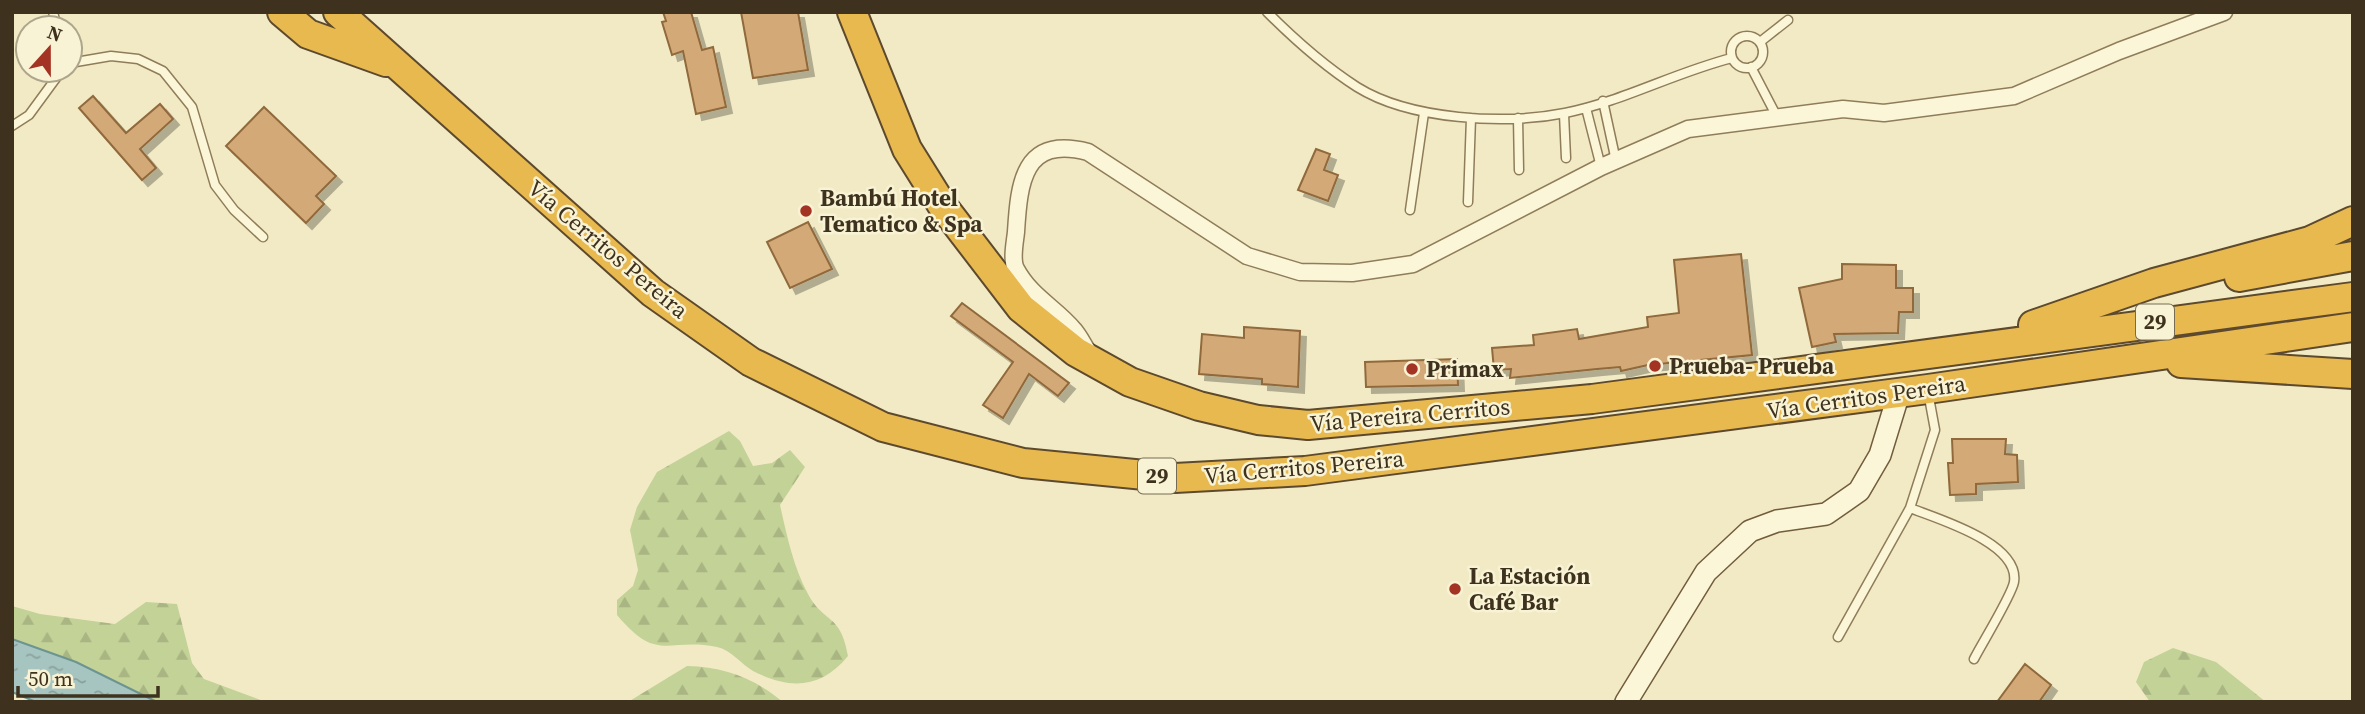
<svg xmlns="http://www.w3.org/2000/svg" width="2365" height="714" viewBox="0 0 2365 714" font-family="'Source Serif 4',serif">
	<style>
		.forest { fill: url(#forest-firs) }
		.water { fill: url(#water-ripples); stroke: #6c9490; stroke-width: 2 }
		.building { fill: #d3aa77; stroke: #90693c; stroke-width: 2; filter: url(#shadow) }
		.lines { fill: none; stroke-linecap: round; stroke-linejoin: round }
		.lane-casing { stroke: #8f7d59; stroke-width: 11 }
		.street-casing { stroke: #8f7d59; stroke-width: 19 }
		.secondary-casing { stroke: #715d3c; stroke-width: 24 }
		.highway-casing { stroke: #5d492d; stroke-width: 32 }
		.lane { stroke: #fcf6d9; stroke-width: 8 }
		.street { stroke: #fcf6d9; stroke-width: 16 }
		.secondary { stroke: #fcf6d9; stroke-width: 21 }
		.highway { stroke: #e8b94f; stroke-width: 28 }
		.poi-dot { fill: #a33323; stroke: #f9f3d5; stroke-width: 2.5 }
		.labels { text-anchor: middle; stroke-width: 5; stroke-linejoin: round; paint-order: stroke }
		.shield { fill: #f9f3d5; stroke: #766c55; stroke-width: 2 }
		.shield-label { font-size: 21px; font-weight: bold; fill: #3e321e }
		.poi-label { font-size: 23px; font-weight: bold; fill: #3e321e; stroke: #f9f3d5; text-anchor: start }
		.street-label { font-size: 23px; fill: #3e321e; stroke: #f9f3d5 }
	</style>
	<defs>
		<pattern id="forest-firs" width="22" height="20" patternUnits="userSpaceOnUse" patternTransform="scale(1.75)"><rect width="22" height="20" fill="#c3d297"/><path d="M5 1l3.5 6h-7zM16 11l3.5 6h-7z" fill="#a9b582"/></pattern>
		<pattern id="water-ripples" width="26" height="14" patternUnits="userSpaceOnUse" patternTransform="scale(1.75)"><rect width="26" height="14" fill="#a7c5c0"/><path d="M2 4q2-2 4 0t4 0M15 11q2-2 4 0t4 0" fill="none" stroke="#89a19b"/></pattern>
		<filter id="shadow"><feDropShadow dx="6" dy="6" stdDeviation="0" flood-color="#0004"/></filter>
	</defs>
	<rect width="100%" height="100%" fill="#f2eac5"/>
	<path class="forest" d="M729,431L740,441L753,466L772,463L790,450L805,467L780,505C787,536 793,566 808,594C824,624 841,613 848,656C821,689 790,690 753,671C741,664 731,650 717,647C667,637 658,664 617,615V600L633,586L638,570L630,530L637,507L657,472Z
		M146,602L177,604L192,663L204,679L266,702H157L76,662L12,639V606L40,614L115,624Z
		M2173,648L2216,662L2266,702H2150L2136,682L2144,662Z
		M687,666C725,667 754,678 783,702H628Z"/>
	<path class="water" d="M12,639L76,662L157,702H36L12,692Z"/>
	<path class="building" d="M663,12H691L702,50L713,47L726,107L696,114L683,51L672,55L662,22L666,21Z
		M741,12H798L808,70L753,78Z
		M93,96L126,133L160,104L173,119L140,149L156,168L142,180L79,108Z
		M264,107L336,176L316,196L324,204L306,223L226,146Z
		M1316,149L1330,154L1324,170L1338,175L1328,201L1298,190Z
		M808,222L832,269L790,288L767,242Z
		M1741,254L1752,355L1648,365L1621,371L1620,367L1597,369L1510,378L1511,369L1494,370L1492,348L1534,345L1533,335L1577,329L1579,339L1648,327L1647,317L1679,313L1674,260Z
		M1842,264L1896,265V288H1913V312H1899L1898,333L1834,334L1836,342L1812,347L1799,288L1842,279Z
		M962,303L1069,383L1058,396L1029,374L1003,418L983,405L1013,362L951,316Z
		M1244,327L1300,331L1298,387L1262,384V379L1199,374L1202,334L1244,338Z
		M1457,359L1458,385L1366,387L1365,362Z
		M1952,439H2006L2005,454L2017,455L2018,482L1976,484V494L1950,495L1948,463H1953Z
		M2025,664L2051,685L2039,702H1997Z"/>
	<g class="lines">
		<g class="lane-casing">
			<path id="lane" d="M53,12L57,28
				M1267,12C1295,40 1324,66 1357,87C1410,120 1505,125 1565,113C1621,102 1676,72 1732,58
				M1731 52a16 16 0 1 1 32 0a16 16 0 1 1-32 0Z
				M1760,42L1788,20
				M70,63L111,56L138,59L163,71L192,107L215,185L234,210L263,237
				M1751,67L1777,117
				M1603,101L1616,161
				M1586,108L1601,167
				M1564,114L1566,158
				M1518,118L1519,170
				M12,126L29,115L62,70
				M1468,202L1471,118
				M1410,210L1424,113
				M1910,508C1938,519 2020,543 2014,582C2012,595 1981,645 1974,659
				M1838,637L1910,508L1935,430L1928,392"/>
		</g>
		<g class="street-casing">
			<path id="street" d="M1089,353C1084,346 1080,337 1074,330C1056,308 1031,297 1016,269C1011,260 1015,242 1016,232C1019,183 1023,135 1088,152L1247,256L1300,272L1352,273L1413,264L1601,167L1688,129L1843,109L1884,113L2014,96L2119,51L2224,12"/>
		</g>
		<g class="secondary-casing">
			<path id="secondary" d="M1626,702L1706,572L1750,531L1777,521L1826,514L1859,491L1880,455L1899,393"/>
		</g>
		<g class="highway-casing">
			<path id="highway" d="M282,12L308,34L386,62
				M338,12L653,293L751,362L883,427L1023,463L1175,478L1305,471L1928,389L2353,327
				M852,12L907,149L942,205L1021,308L1076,352L1130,382L1199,406L1258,420L1308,425L1592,399L2353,297
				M2239,277L2353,256
				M2033,325L2154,283L2310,241L2353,221
				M2181,363L2353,374"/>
		</g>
		<use href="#lane" class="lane"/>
		<use href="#street" class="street"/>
		<use href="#secondary" class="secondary"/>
		<use href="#highway" class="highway"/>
	</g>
	<g class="poi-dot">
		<circle cx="806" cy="211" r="7"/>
		<circle cx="1655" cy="366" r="7"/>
		<circle cx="1412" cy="369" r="7"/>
		<circle cx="1455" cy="589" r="7"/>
	</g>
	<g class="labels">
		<g class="shield">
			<rect x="2136" y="304.5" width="38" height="35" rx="5"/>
			<rect x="1138" y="458.5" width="38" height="35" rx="5"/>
		</g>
		<g class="shield-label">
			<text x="2155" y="329">29</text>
			<text x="1157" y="483">29</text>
		</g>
		<g class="poi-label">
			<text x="820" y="206">Bambú Hotel<tspan x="820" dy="26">Tematico &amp; Spa</tspan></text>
			<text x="1669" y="374">Prueba- Prueba</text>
			<text x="1426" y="377">Primax</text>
			<text x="1469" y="584">La Estación<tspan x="1469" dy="26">Café Bar</tspan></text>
		</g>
		<g class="street-label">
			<text transform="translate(608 249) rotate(40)" y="8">Vía Cerritos Pereira</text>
			<text transform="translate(1866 397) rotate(-8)" y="8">Vía Cerritos Pereira</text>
			<text transform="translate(1410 415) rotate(-5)" y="8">Vía Pereira Cerritos</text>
			<text transform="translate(1304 467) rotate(-5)" y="8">Vía Cerritos Pereira</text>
		</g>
	</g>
	<rect width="2365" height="714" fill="none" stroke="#3e321e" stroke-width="28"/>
	<g transform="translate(49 49) rotate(21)"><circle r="33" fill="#f9f3d5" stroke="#aea68c" stroke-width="2"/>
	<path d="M0-5L12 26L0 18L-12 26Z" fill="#a33323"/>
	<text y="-10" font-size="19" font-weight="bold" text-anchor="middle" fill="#3e321e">N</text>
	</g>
	<path d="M18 686v10h140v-10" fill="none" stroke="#3e321e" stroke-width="3.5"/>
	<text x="28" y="686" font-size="21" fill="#3e321e" stroke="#f9f3d5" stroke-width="5" paint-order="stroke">50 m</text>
</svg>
